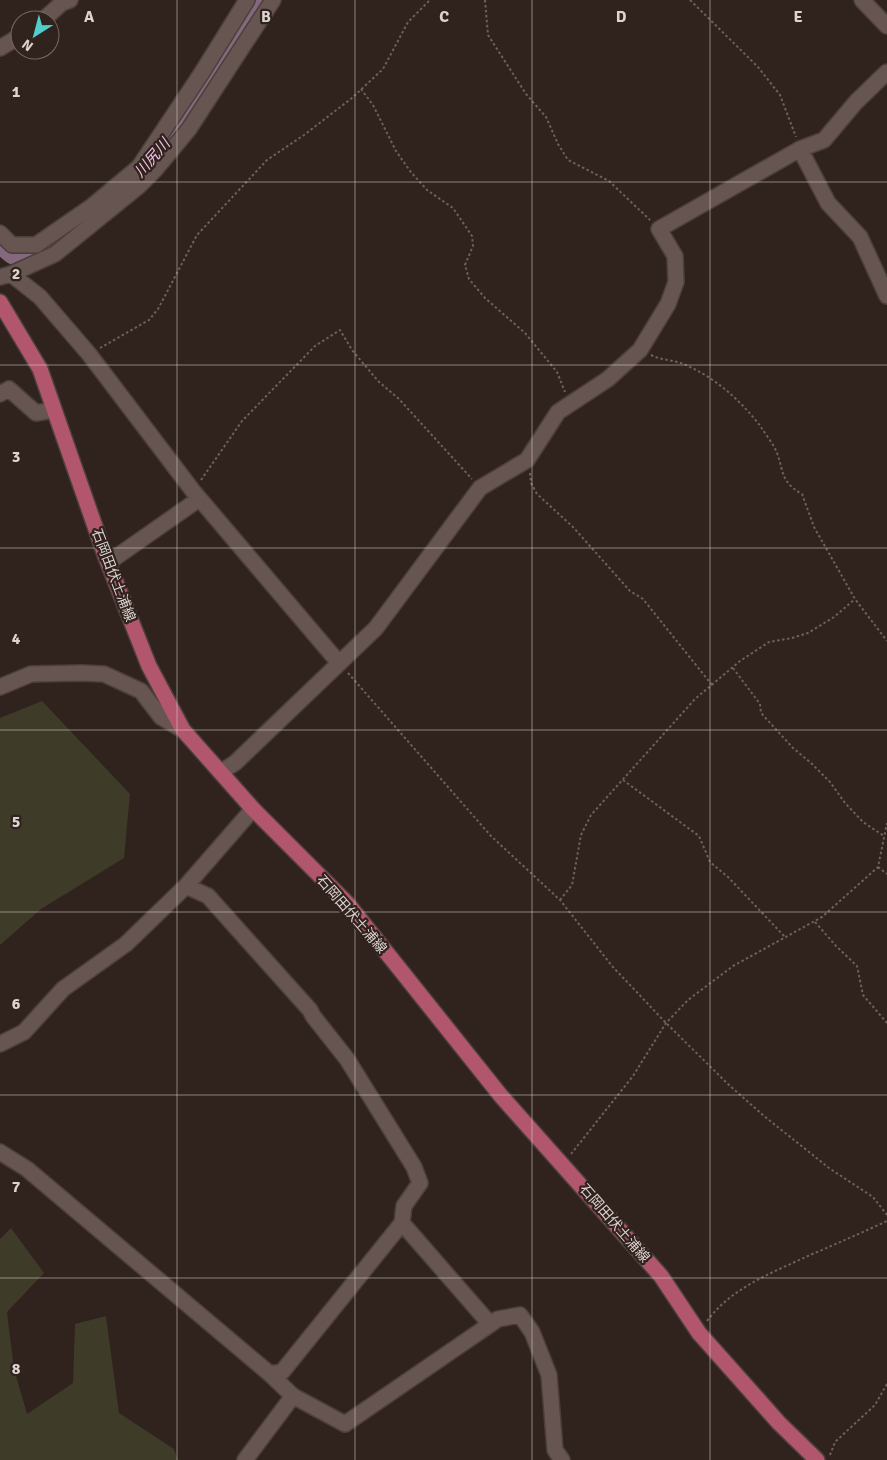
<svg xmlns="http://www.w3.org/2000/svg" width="887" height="1460" viewBox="0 0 887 1460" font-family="Signika,'Noto Sans JP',sans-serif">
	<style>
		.green { fill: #3e3b28 }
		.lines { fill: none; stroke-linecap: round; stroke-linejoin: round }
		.river { stroke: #84697e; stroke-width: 21 }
		.minor-casing { stroke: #4b3f3c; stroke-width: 18 }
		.major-casing { stroke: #4b3f3c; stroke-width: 18 }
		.path { stroke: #6d615d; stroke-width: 2; stroke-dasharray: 2.5 2.5; stroke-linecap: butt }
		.minor { stroke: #665550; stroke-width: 15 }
		.major { stroke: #b1566d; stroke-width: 15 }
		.grid { fill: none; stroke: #ddd3d1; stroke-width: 1; stroke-opacity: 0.55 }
		.labels { text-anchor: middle; stroke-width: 4.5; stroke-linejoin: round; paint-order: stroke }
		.street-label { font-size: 14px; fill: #ddd3d1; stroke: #30221d }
		.water-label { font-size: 15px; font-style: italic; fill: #f3c1e9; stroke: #30221d }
		.grid-label { font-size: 16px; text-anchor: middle; font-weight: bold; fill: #ddd3d1; stroke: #30221d; stroke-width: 4.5; stroke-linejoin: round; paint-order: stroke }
	</style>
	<rect width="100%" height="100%" fill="#30221d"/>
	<path class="green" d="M42,701L130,794L124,858L41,909L0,945V718Z
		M11,1228L44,1273L7,1312L14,1369L27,1414L73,1383L75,1324L106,1316L119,1413L174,1449L178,1460H0V1239Z"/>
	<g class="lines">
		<path class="river" d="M130,184C156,161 176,132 194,103C216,69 238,34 259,0
			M0,243L13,254H28L50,249L89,217"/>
		<g class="minor-casing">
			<path id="minor" d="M862,0L887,26
				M43,20L62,3L70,0
				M0,48L20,36
				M800,149L828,203L860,237L887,296
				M0,233L12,245H36L91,207L139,167L201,74L247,0
				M11,274L40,297L89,354L193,491L339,663
				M0,277L11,274L55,254L139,186L155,170L189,129L273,0
				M0,394L9,389L36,413L54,410
				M109,562L199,499
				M0,687L31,674L82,673L104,674L141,691L161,717L183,730
				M221,772L235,763L376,628L480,488L527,460L558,412L608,379L640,350L668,304L676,282L675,256L659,229L800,149L824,140L856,102L887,72
				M186,886L208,896L310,1010L313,1016L347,1059L414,1167L420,1183L404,1206L402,1223L282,1372L270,1374
				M0,1044L24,1032L63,989L126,944L186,886L253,809
				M0,1152L27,1169L270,1374L293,1396L345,1424L498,1319L520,1315L532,1332L549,1375L555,1450L562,1460
				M402,1223L490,1324
				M245,1460L293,1396"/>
		</g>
		<g class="major-casing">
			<path id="major" d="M0,302L40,369L105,555L149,666L183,730L253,809L347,903L501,1096L661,1276L699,1333L779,1423L817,1460"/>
		</g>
		<path class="path" d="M485,0L488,35L526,94L546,117L558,144L568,160L609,181L650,220
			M690,0L758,67L780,95L796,137
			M361,89L373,105L396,151L410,171L427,190L453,208L472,236L473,246L465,265L469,279L485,298L525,333L557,372L565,392
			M100,348L149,320L158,309L197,235L267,160L304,135L352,98L383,69L408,22L430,0
			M651,355C663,361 677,360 688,366C717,379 742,402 761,427C766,435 774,445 777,453C784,473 781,482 802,494L814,527L855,599L887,641
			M530,473L531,483L537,494L573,527L630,591L643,599L712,685
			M201,480L242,421L315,346L340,330L352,350L378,381L399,399L472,479
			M733,668L760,704L761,713L793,748L811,763L830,782L845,803L863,822L884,836
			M348,673L491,836L560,900L612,966L666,1023L729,1085L764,1116L829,1168L873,1197L887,1215
			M623,780L699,836L710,862L728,877L786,938
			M878,867L887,874
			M560,900L572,885L581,835L591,815L695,699L740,661L769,642L792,638L808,633L834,617L855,599
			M815,922L836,946L857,966L863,995L887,1023
			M571,1154L633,1076L666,1023L688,1000L733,966L822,917L878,867L887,823
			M707,1321C732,1287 774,1272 810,1255C836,1244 861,1233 887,1221
			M830,1455L835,1442L875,1405L887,1384"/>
		<use href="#minor" class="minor"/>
		<use href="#major" class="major"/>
	</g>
	<path class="grid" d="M177,0V1460M355,0V1460M532,0V1460M710,0V1460M0,182H887M0,365H887M0,548H887M0,730H887M0,912H887M0,1095H887M0,1278H887"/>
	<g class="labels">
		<g class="street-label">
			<text transform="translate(114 575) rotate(69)" y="5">石岡田伏土浦線</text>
			<text transform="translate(352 914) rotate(49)" y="5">石岡田伏土浦線</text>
			<text transform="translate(615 1223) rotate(49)" y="5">石岡田伏土浦線</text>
		</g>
		<g class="water-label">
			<text transform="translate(152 158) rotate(-49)" y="5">川尻川</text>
		</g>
	</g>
	<g class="grid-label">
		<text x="89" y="22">A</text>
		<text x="266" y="22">B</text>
		<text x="444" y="22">C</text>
		<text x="621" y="22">D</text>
		<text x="798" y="22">E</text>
		<text x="16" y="97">1</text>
		<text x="16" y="279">2</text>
		<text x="16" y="462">3</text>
		<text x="16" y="644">4</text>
		<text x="16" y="827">5</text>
		<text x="16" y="1009">6</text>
		<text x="16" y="1192">7</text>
		<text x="16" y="1374">8</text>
	</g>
	<g transform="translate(35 35) rotate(216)"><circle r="24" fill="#30221d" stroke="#756965"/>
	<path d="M0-4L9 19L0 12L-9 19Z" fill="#52cdce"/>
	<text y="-8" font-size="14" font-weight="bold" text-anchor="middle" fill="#ddd3d1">N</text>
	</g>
</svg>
